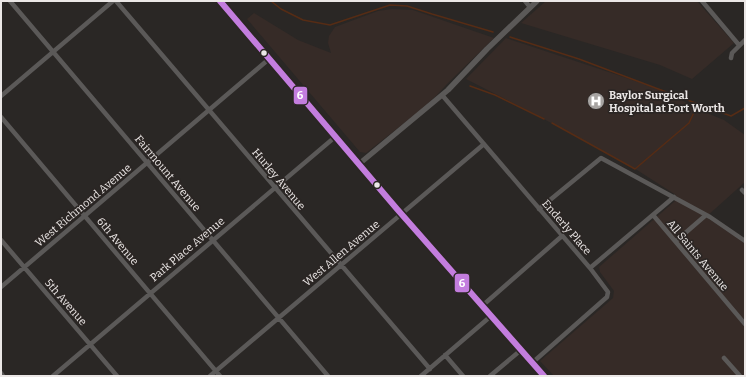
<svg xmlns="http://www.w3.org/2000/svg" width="746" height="377" viewBox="0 0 746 377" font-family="Bitter,serif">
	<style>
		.built { fill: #362b27 }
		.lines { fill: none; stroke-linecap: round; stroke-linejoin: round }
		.stream { stroke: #562c15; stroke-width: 1.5 }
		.minor { stroke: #5b5958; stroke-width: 4.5 }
		.tertiary { stroke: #5b5958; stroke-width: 5.5 }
		.secondary { stroke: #5c5b5a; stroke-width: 6 }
		.bus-1-casing { stroke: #2b2624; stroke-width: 9 }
		.bus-1 { stroke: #c37dde; stroke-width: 6 }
		.bus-dot { fill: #ebe7e6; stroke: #2b2624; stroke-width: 1.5 }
		.labels { text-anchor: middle; stroke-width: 3.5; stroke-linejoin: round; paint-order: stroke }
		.poi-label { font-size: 11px; font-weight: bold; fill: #ebe7e6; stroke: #2b2624; text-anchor: start }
		.street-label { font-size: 11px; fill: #ebe7e6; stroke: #2b2624 }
		.line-badge { stroke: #2b2624; stroke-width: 1.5 }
		.badge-label { font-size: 11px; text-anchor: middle; font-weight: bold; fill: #fff }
	</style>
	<rect width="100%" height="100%" fill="#2a2725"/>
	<path class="built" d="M546,1H697L734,43L692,79L660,65L521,23Z
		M392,9L413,10L494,38L448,83L436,96L417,113L366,153L360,152L247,19L254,13L298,40L331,53L328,43L329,36L335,27L378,11Z
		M506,38L663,90L702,111L724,120L745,135V182L706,217L745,243V376H554L540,361L613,298L614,291L600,272L599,267L675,201L676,195L637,170L542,118L466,79Z"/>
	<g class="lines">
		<path class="stream" d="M271,1L281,9L303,20L330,25L390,5L407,6L432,14L493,32
			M510,37L579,59L698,104
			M470,86L495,95L544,119
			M552,123L635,169L689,123L698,104L731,116L745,108"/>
		<path class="minor" d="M10,1L328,376
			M116,1L430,369
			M525,1L530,7
			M702,1L739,45
			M731,58L732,53L745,40
			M442,95L590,268L608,292L607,297L532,363
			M1,96L113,1
			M1,117L220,376
			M742,190L745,193
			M539,209L601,158L710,217L745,241
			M653,215L745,324
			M1,240L117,376
			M676,241L706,215
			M590,268L674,197
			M1,287L269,59
			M482,306L562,236
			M445,355L463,376
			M724,358L740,376
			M1,373L3,376
			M53,376L335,137
			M210,376L484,144
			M421,376L491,316
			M490,376L521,350"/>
		<path class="tertiary" d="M359,164L448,90L487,49L537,1"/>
		<path class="secondary" d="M220,1L397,209L544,376"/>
		<g class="bus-1-casing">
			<path id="bus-1" d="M220,1L397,209L544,376"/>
		</g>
		<use href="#bus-1" class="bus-1"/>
	</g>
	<defs>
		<g id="hospital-disc" transform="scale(0.9)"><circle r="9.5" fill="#a7a4a2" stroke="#2b2624"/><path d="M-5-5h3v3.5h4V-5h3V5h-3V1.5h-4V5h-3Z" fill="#fff"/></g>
	</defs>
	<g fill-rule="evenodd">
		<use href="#hospital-disc" x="596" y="101"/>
	</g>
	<g class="bus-dot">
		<circle cx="264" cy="53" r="3.5"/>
		<circle cx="377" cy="185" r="3.5"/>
	</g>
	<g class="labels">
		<g class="poi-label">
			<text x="609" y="99">Baylor Surgical<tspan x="609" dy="13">Hospital at Fort Worth</tspan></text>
		</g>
		<g class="street-label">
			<text transform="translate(168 173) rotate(50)" y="4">Fairmount Avenue</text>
			<text transform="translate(279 179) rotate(50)" y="4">Hurley Avenue</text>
			<text transform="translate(83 205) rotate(-40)" y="4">West Richmond Avenue</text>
			<text transform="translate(567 227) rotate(49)" y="4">Enderly Place</text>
			<text transform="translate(118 241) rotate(50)" y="4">6th Avenue</text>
			<text transform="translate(187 249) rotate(-40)" y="4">Park Place Avenue</text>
			<text transform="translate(341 253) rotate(-40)" y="4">West Allen Avenue</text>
			<text transform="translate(698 255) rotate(50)" y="4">All Saints Avenue</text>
			<text transform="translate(66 302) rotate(49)" y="4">5th Avenue</text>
		</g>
	</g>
	<g class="line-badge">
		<rect x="293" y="86" width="15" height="19" rx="4" fill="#c37dde"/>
		<rect x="454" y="273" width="16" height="20" rx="4" fill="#c37dde"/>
	</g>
	<g class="badge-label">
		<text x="300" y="99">6</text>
		<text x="462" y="287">6</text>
	</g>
	<rect width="746" height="377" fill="none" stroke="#ebe7e6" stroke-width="4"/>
</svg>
